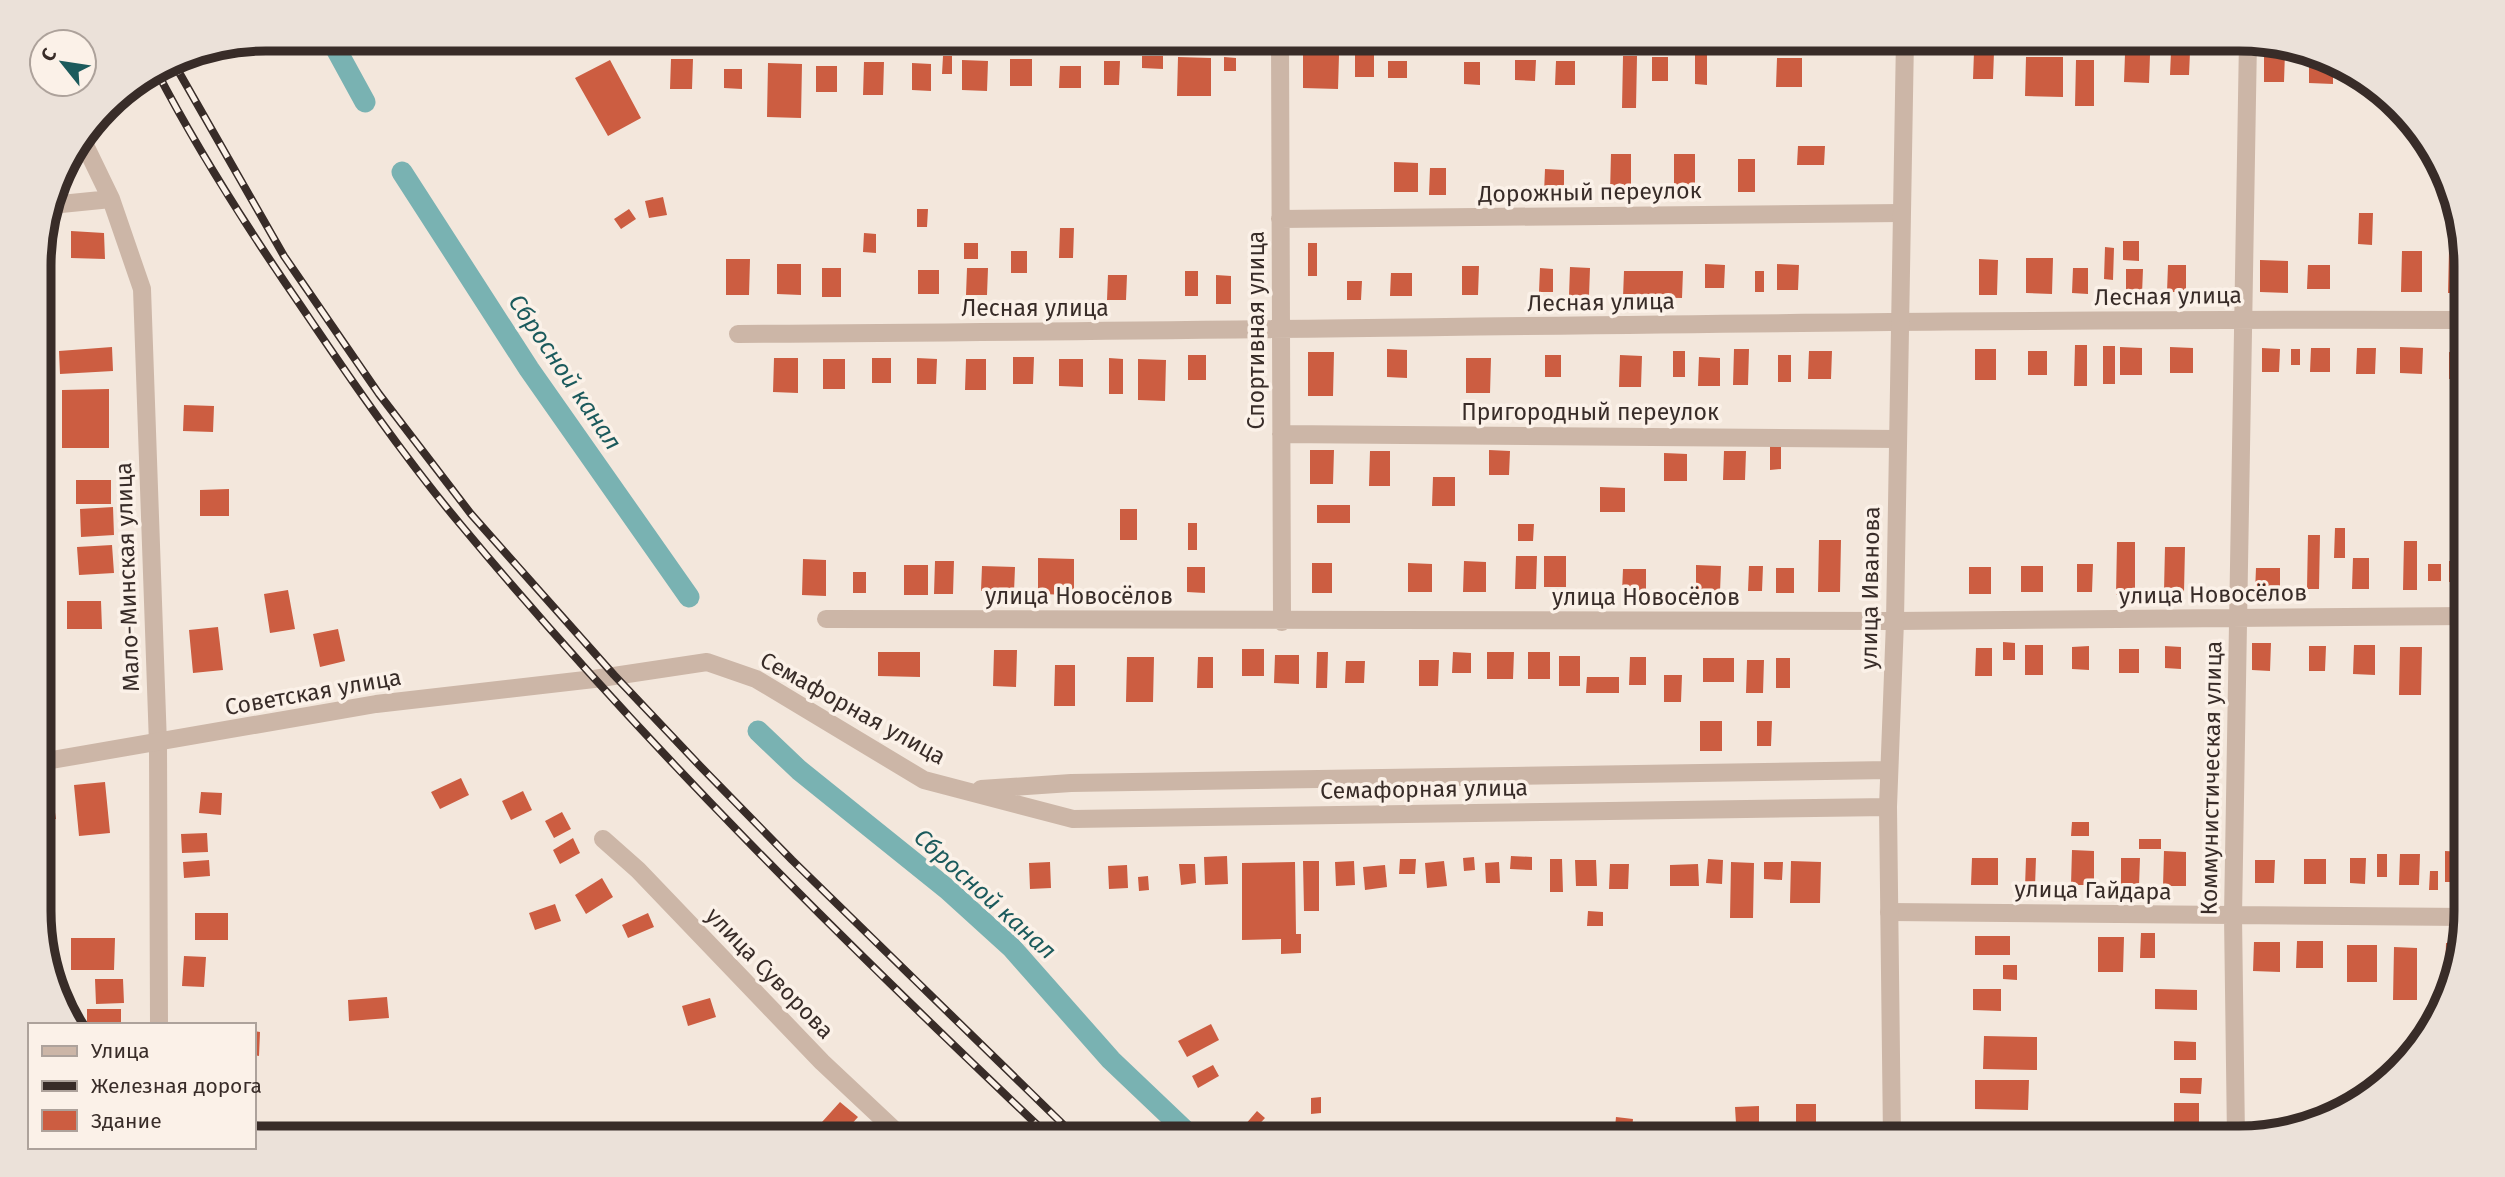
<svg xmlns="http://www.w3.org/2000/svg" width="2505" height="1177" viewBox="0 0 2505 1177" font-family="'Fira Sans',sans-serif">
	<style>
		.lines { fill: none; stroke-linecap: round; stroke-linejoin: round }
		.canal { stroke: #79b2b2; stroke-width: 21 }
		.building { fill: #cc5d41 }
		.minor { stroke: #ccb6a7; stroke-width: 18 }
		.tertiary { stroke: #ccb6a7; stroke-width: 18 }
		.rail-casing { stroke: #382c28; stroke-width: 8 }
		.rail { stroke: #fbf1e8; stroke-width: 5; stroke-dasharray: 16; stroke-linecap: butt }
		.labels { text-anchor: middle; stroke-width: 7; stroke-linejoin: round; paint-order: stroke }
		.street-label { font-size: 23px; fill: #382c28; stroke: #fbf1e8 }
		.water-label { font-size: 24px; font-style: italic; fill: #1b5a5c; stroke: #fbf1e8 }
		.rim { fill: none; stroke: #382c28; stroke-width: 9 }
	</style>
	<rect width="100%" height="100%" fill="#f3e7dc"/>
	<g class="lines">
		<path class="canal" d="M330,38L365,102
			M402,172L529,369L689,597
			M758,731L799,770L947,889L1012,948L1111,1060L1193,1138"/>
	</g>
	<path class="building" d="M1355,52H1374V77H1355Z
		M1974,52H1994L1993,79H1973Z
		M2171,52H2190L2189,75H2170Z
		M2264,52H2285L2284,82H2264Z
		M1695,54H1707V85L1695,84Z
		M2125,54L2150,55L2149,83L2124,82Z
		M2309,54L2327,56L2333,61V84L2309,83Z
		M1303,55H1339L1338,89L1303,88Z
		M943,56H952V74H942Z
		M1142,56H1163V69L1142,68Z
		M1623,56H1637L1636,108H1622Z
		M1178,57L1211,58V96H1177Z
		M1224,57L1236,58V71H1224Z
		M1652,57H1668V81H1652Z
		M2026,57H2063V97L2025,96Z
		M1777,58H1802V87H1776Z
		M671,59H693L692,89H670Z
		M1010,59H1032V86H1010Z
		M610,60L641,118L608,136L575,78Z
		M962,60L988,61L987,91L962,90Z
		M1515,60H1536L1535,81L1515,80Z
		M2076,60H2094V106H2075Z
		M1104,61H1120L1119,85H1104Z
		M1388,61H1407V78H1388Z
		M1556,61H1575V85H1555Z
		M864,62H884L883,95H863Z
		M1464,62H1480V85L1464,84Z
		M768,63L802,64L801,118L767,117Z
		M912,63L931,64V91L912,90Z
		M816,66H837V92H816Z
		M1060,66H1081V88H1059Z
		M724,69H742V89L724,88Z
		M1798,146H1825L1824,165H1797Z
		M1611,154H1631V193H1610Z
		M1674,154H1695V196H1674Z
		M1738,159H1755V192H1738Z
		M1394,162L1418,163V192H1394Z
		M64,163L68,172L59,177L62,165Z
		M1430,168H1446V195H1429Z
		M1545,169L1564,170V193H1544Z
		M663,197L667,215L649,218L645,201Z
		M629,209L636,219L621,229L614,219Z
		M917,209H928L927,227H917Z
		M2359,213H2373L2372,245L2358,244Z
		M1060,228H1074L1073,258H1059Z
		M71,231L104,233L105,259L71,258Z
		M864,233L876,234V253L863,252Z
		M2123,241H2139V261L2123,260Z
		M964,243H978V259H964Z
		M1308,243H1317V276H1308Z
		M2105,247L2114,248L2113,280L2104,279Z
		M2449,250L2465,251V293H2448Z
		M1011,251H1027V273H1011Z
		M2402,251H2422V292H2401Z
		M2026,258H2053L2052,294L2026,293Z
		M726,259H750L749,295H726Z
		M1979,259L1998,260L1997,295H1979Z
		M2260,260L2288,261V293L2260,292Z
		M777,264H801V295L777,294Z
		M1705,264L1725,265L1724,288H1705Z
		M1777,264L1799,265L1798,290H1777Z
		M2168,265H2186V292H2167Z
		M2308,265H2330V289H2307Z
		M1462,266H1479L1478,295H1462Z
		M1570,267L1590,268L1589,296H1569Z
		M822,268H841V297H822Z
		M967,268H988L987,295H966Z
		M1540,268L1553,269V292H1539Z
		M2073,268H2088V294L2072,293Z
		M2126,269H2143L2142,294L2126,293Z
		M918,270H939V294H918Z
		M1185,271H1198V296H1185Z
		M1624,271H1683L1682,298L1623,297Z
		M1755,271H1764V292H1755Z
		M1391,273H1412V296H1390Z
		M1108,275H1127L1126,300H1107Z
		M1216,275L1231,276V304H1216Z
		M1347,281H1362L1361,300H1347Z
		M2075,345H2087V386H2074Z
		M2103,346H2115V384H2103Z
		M112,347L113,371L60,374L59,351Z
		M2120,347L2142,348V375H2120Z
		M2170,347L2193,348V373H2170Z
		M2400,347L2423,348L2422,374L2400,373Z
		M2262,348L2280,349L2279,372H2262Z
		M2311,348H2330V372H2310Z
		M2357,348H2376L2375,374H2356Z
		M1387,349L1407,350V378L1387,377Z
		M1734,349H1749L1748,385H1733Z
		M1975,349H1996V380H1975Z
		M2291,349H2300V365H2291Z
		M1673,351H1685V377H1673Z
		M1809,351H1832L1831,379H1808Z
		M2028,351H2047V375H2028Z
		M1308,352H1334L1333,396H1308Z
		M2449,352L2465,353V379H2449Z
		M1188,355H1206V380H1188Z
		M1545,355H1561V377H1545Z
		M1620,355L1642,356L1641,387H1619Z
		M1778,355H1791V382H1778Z
		M1013,357H1034L1033,384H1013Z
		M1699,357L1720,358V386H1698Z
		M774,358H798V393L773,392Z
		M872,358H891V383H872Z
		M917,358L937,359L936,384H917Z
		M1109,358L1123,359V394H1109Z
		M1466,358H1491L1490,393H1466Z
		M823,359H845V389H823Z
		M966,359H986V390H965Z
		M1059,359H1083V387L1059,386Z
		M1138,359L1166,360L1165,401L1138,400Z
		M109,389V448H62V390Z
		M184,405L214,406L213,432L183,431Z
		M1770,446L1781,447V469L1770,470Z
		M1310,450H1334L1333,484H1310Z
		M1489,450L1510,451L1509,475H1489Z
		M1370,451H1390V486H1369Z
		M1724,451H1746L1745,480H1723Z
		M1664,453L1687,454V481H1664Z
		M1433,477H1455V506H1432Z
		M76,480H111V504H76Z
		M1600,487L1625,488V512H1600Z
		M229,489V516H200V490Z
		M1317,505H1350V523H1317Z
		M113,507L114,535L81,537L80,509Z
		M1120,509H1137V540H1120Z
		M1188,523H1197V550H1188Z
		M1518,524H1534L1533,541H1518Z
		M2335,528H2345V558H2334Z
		M2308,535H2320L2319,589H2307Z
		M1819,540H1841L1840,592H1818Z
		M2404,541H2417V590H2403Z
		M2117,542H2135V595H2116Z
		M112,545L114,573L79,575L77,547Z
		M2165,547H2185L2184,592L2164,591Z
		M1516,556H1537L1536,589H1515Z
		M1544,556H1566V587H1544Z
		M1038,558L1074,559V595L1038,594Z
		M2353,558H2369V589H2352Z
		M803,559L826,560V596L802,595Z
		M935,561H954L953,594H934Z
		M1464,561L1486,562V592H1463Z
		M2449,561H2466V582H2449Z
		M1312,563H1332V593H1312Z
		M1408,563L1432,564V592H1408Z
		M2077,564H2093L2092,592H2077Z
		M2428,564H2441V581H2428Z
		M904,565H928V595H904Z
		M1696,565L1721,566L1720,592H1696Z
		M982,566L1015,567L1014,592L981,591Z
		M1749,566H1763L1762,591H1748Z
		M2021,566H2043V592H2021Z
		M1187,567H1205V593L1187,592Z
		M1969,567H1991V594H1969Z
		M1776,568H1794V593H1776Z
		M2256,568H2280V593L2255,592Z
		M1623,569H1646V592H1622Z
		M853,572H866V593H853Z
		M288,590L295,629L270,633L264,594Z
		M67,601H101L102,629H67Z
		M218,627L223,670L193,673L189,630Z
		M338,629L345,661L320,667L313,634Z
		M2450,641H2466V671H2450Z
		M2003,642L2015,643V660H2003Z
		M2252,643H2271L2270,671L2252,670Z
		M2025,645H2043V675H2025Z
		M2354,645H2375V675L2353,674Z
		M2089,646V670L2072,669V647Z
		M2165,646L2181,647V669L2165,668Z
		M2309,646H2326L2325,671H2309Z
		M2400,647H2422L2421,695H2399Z
		M1976,648H1992V676H1975Z
		M1242,649H1264V676H1242Z
		M2119,649H2139V673H2119Z
		M994,650H1017L1016,687L993,686Z
		M878,652H920V677L878,676Z
		M1317,652H1328L1327,688H1316Z
		M1453,652L1471,653V673H1452Z
		M1487,652H1514L1513,679H1487Z
		M1528,652H1550V679H1528Z
		M1275,655H1299V684L1274,683Z
		M1559,656H1580V686H1559Z
		M1127,657H1154L1153,702H1126Z
		M1198,657H1213V688H1197Z
		M1630,657H1646V685H1629Z
		M1703,658H1734V682H1703Z
		M1776,658H1790V688H1776Z
		M1419,660H1439L1438,686H1419Z
		M1747,660H1764L1763,693H1746Z
		M1346,661H1365L1364,683H1345Z
		M45,663L52,695L40,698V664Z
		M1055,665H1075V706H1054Z
		M1664,675H1682L1681,702H1664Z
		M1587,677H1619V693H1586Z
		M1700,721H1722V751H1700Z
		M1757,721H1772L1771,746H1757Z
		M461,778L469,795L440,809L431,792Z
		M105,782L110,833L79,836L74,785Z
		M523,791L532,810L511,820L502,801Z
		M201,792L222,793L221,815L199,813Z
		M52,793L56,819L40,821V795Z
		M562,812L571,829L554,838L545,821Z
		M2072,822H2089V836H2071Z
		M207,833L208,852L182,853L181,834Z
		M573,838L580,853L560,864L553,850Z
		M2139,839H2161V849H2139Z
		M2072,850L2094,851V885H2071Z
		M2164,851L2186,852V886H2163Z
		M2445,851L2463,852V882H2445Z
		M2377,854H2387V877H2377Z
		M2400,854H2420L2419,885H2399Z
		M1227,856L1228,884L1205,885L1204,857Z
		M1511,856L1532,857V870L1510,869Z
		M1474,857L1475,870L1464,871L1463,858Z
		M1972,858H1998V885H1971Z
		M2026,858H2036L2035,887H2025Z
		M2121,858H2140L2139,886H2121Z
		M2350,858H2366L2365,884L2350,883Z
		M1400,859H1416L1415,874H1399Z
		M1550,859H1562L1563,892H1550Z
		M1708,859L1723,860L1722,884L1706,883Z
		M2304,859H2326V884H2304Z
		M209,860L210,876L184,878L183,862Z
		M1575,860H1596L1597,886H1576Z
		M2255,860H2275L2274,883H2255Z
		M1303,861H1319V911H1304Z
		M1354,861L1355,885L1336,886L1335,862Z
		M1444,861L1447,886L1427,888L1425,863Z
		M1791,861L1821,862L1820,903H1790Z
		M1050,862L1051,888L1030,889L1029,863Z
		M1295,862L1296,934H1301V953L1281,954V939L1242,940V863Z
		M1499,862L1500,883H1486L1485,863Z
		M1731,862L1754,863L1753,918H1730Z
		M1764,862H1783L1782,880L1764,879Z
		M1179,864H1195L1196,883L1181,885Z
		M1610,864H1629L1628,889H1609Z
		M1698,864L1699,886H1670V865Z
		M1127,865L1128,888L1109,889L1108,866Z
		M1385,865L1387,887L1365,890L1363,867Z
		M2430,871H2438V890H2429Z
		M1148,876L1149,890L1139,891L1138,877Z
		M602,878L613,897L586,914L575,895Z
		M555,904L561,921L535,930L529,913Z
		M1588,911L1603,912V926H1587Z
		M195,913H228V940H195Z
		M648,913L654,927L628,938L622,925Z
		M2141,933H2155V958H2140Z
		M1975,936H2010V955H1975Z
		M2098,937H2124L2123,972H2098Z
		M71,938H115L114,970H71Z
		M2297,941H2323V968H2296Z
		M2254,942H2280V972L2253,971Z
		M2446,943H2460L2454,972L2445,971Z
		M2347,945H2377V982H2347Z
		M2394,947L2417,948V1000H2393Z
		M184,956L206,957L204,987L182,986Z
		M2003,965H2017V980L2003,979Z
		M95,979H123L124,1003L96,1004Z
		M1973,989H2001V1011L1973,1010Z
		M2155,989L2197,990V1010L2155,1009Z
		M387,997L389,1018L349,1021L348,1000Z
		M710,998L716,1017L688,1026L682,1006Z
		M87,1009H121V1025H87Z
		M1211,1024L1219,1040L1187,1057L1178,1041Z
		M254,1031L260,1032L259,1056L254,1055Z
		M1984,1036L2037,1037V1070L1983,1069Z
		M2174,1041L2196,1042V1060H2174Z
		M1213,1065L1219,1076L1198,1088L1192,1076Z
		M2180,1078H2202L2201,1094L2180,1093Z
		M1975,1080H2029L2028,1110L1975,1109Z
		M1321,1097V1113L1311,1114V1098Z
		M840,1102L858,1117L839,1138H820L813,1132Z
		M2174,1103H2199V1124L2174,1123Z
		M1796,1104H1816V1128H1796Z
		M1759,1106V1122L1736,1123L1735,1107Z
		M1257,1111L1265,1118L1251,1133L1244,1126Z
		M1616,1117L1633,1119L1631,1138H1614Z
		M1561,1123L1576,1124L1575,1138H1561Z
		M1676,1128H1696V1138H1676Z
		M2262,1128L2280,1129L2261,1135Z
		M1369,1129H1386V1138H1369Z
		M1324,1131H1342V1138H1324Z
		M1429,1131H1445V1138H1429Z
		M1974,1131H2003V1138H1974Z"/>
	<g class="lines">
		<path class="minor" d="M618,38H703
			M1280,38L1282,622
			M82,139L111,199L142,289L158,744L159,1025
			M51,205L111,199
			M1280,219L1901,213
			M738,334C1314,331 1889,318 2465,320
			M1281,434L1898,439
			M826,619L1895,621L2466,616
			M603,839L638,870L822,1062L903,1138
			M1889,912L2465,917
			M2236,1138L2233,916L2248,40"/>
		<path class="tertiary" d="M40,762L376,704L594,679L707,662L756,679L924,780L1073,819L1888,807
			M981,789L1071,783L1889,770
			M1892,1138L1888,807L1895,621L1905,38"/>
		<g class="rail-casing">
			<path id="rail" d="M172,60L284,256L379,394L471,514L614,675L700,766L792,860L1077,1138
				M156,70C199,153 250,232 303,309C353,383 404,457 461,525C644,745 844,942 1051,1138"/>
		</g>
		<use href="#rail" class="rail"/>
	</g>
	<g class="labels">
		<g class="street-label">
			<text transform="translate(1590 192) rotate(-1)" y="8">Дорожный переулок</text>
			<text transform="translate(2168 296) rotate(-1)" y="8">Лесная улица</text>
			<text transform="translate(1601 302) rotate(-1)" y="8">Лесная улица</text>
			<text x="1035" y="316">Лесная улица</text>
			<text transform="translate(1256 330) rotate(-90)" y="8">Спортивная улица</text>
			<text x="1590" y="420">Пригородный переулок</text>
			<text transform="translate(127 577) rotate(-92)" y="8">Мало-Минская улица</text>
			<text transform="translate(1870 588) rotate(-89)" y="8">улица Иванова</text>
			<text transform="translate(2213 594) rotate(-1)" y="8">улица Новосёлов</text>
			<text x="1079" y="604">улица Новосёлов</text>
			<text x="1646" y="605">улица Новосёлов</text>
			<text transform="translate(313 692) rotate(-10)" y="8">Советская улица</text>
			<text transform="translate(853 708) rotate(29)" y="8">Семафорная улица</text>
			<text transform="translate(2211 778) rotate(-89)" y="8">Коммунистическая улица</text>
			<text transform="translate(1424 789) rotate(-1)" y="8">Семафорная улица</text>
			<text transform="translate(2093 890) rotate(1)" y="8">улица Гайдара</text>
			<text transform="translate(770 973) rotate(46)" y="8">улица Суворова</text>
		</g>
		<g class="water-label">
			<text transform="translate(565 372) rotate(56)" y="8">Сбросной канал</text>
			<text transform="translate(985 894) rotate(42)" y="8">Сбросной канал</text>
		</g>
	</g>
	<path d="M0 0H2505V1177H0ZM266 51H2239A215 215 0 0 1 2454 266V911A215 215 0 0 1 2239 1126H266A215 215 0 0 1 51 911V266A215 215 0 0 1 266 51Z" fill="#ebe1d9" fill-rule="evenodd"/>
	<path class="rim" d="M266 51H2239A215 215 0 0 1 2454 266V911A215 215 0 0 1 2239 1126H266A215 215 0 0 1 51 911V266A215 215 0 0 1 266 51Z"/>
	<rect x="28" y="1023" width="228" height="126" fill="#fbf1e8" stroke="#ada29b" stroke-width="2"/>
	<rect x="42" y="1046" width="35" height="10" fill="#ccb6a7" stroke="#ada29b" stroke-width="2"/>
	<text x="91" y="1058" font-size="21" fill="#382c28">Улица</text>
	<rect x="42" y="1081" width="35" height="10" fill="#382c28" stroke="#ada29b" stroke-width="2"/>
	<text x="91" y="1093" font-size="21" fill="#382c28">Железная дорога</text>
	<rect x="42" y="1110" width="35" height="21" fill="#cc5d41" stroke="#ada29b" stroke-width="2"/>
	<text x="91" y="1128" font-size="21" fill="#382c28">Здание</text>
	<g transform="translate(63 63) rotate(300)"><circle r="33" fill="#fbf1e8" stroke="#ada29b" stroke-width="2"/>
	<path d="M0-5L12 26L0 18L-12 26Z" fill="#1b5a5c"/>
	<text y="-10" font-size="19" font-weight="bold" text-anchor="middle" fill="#382c28">С</text>
	</g>
</svg>
